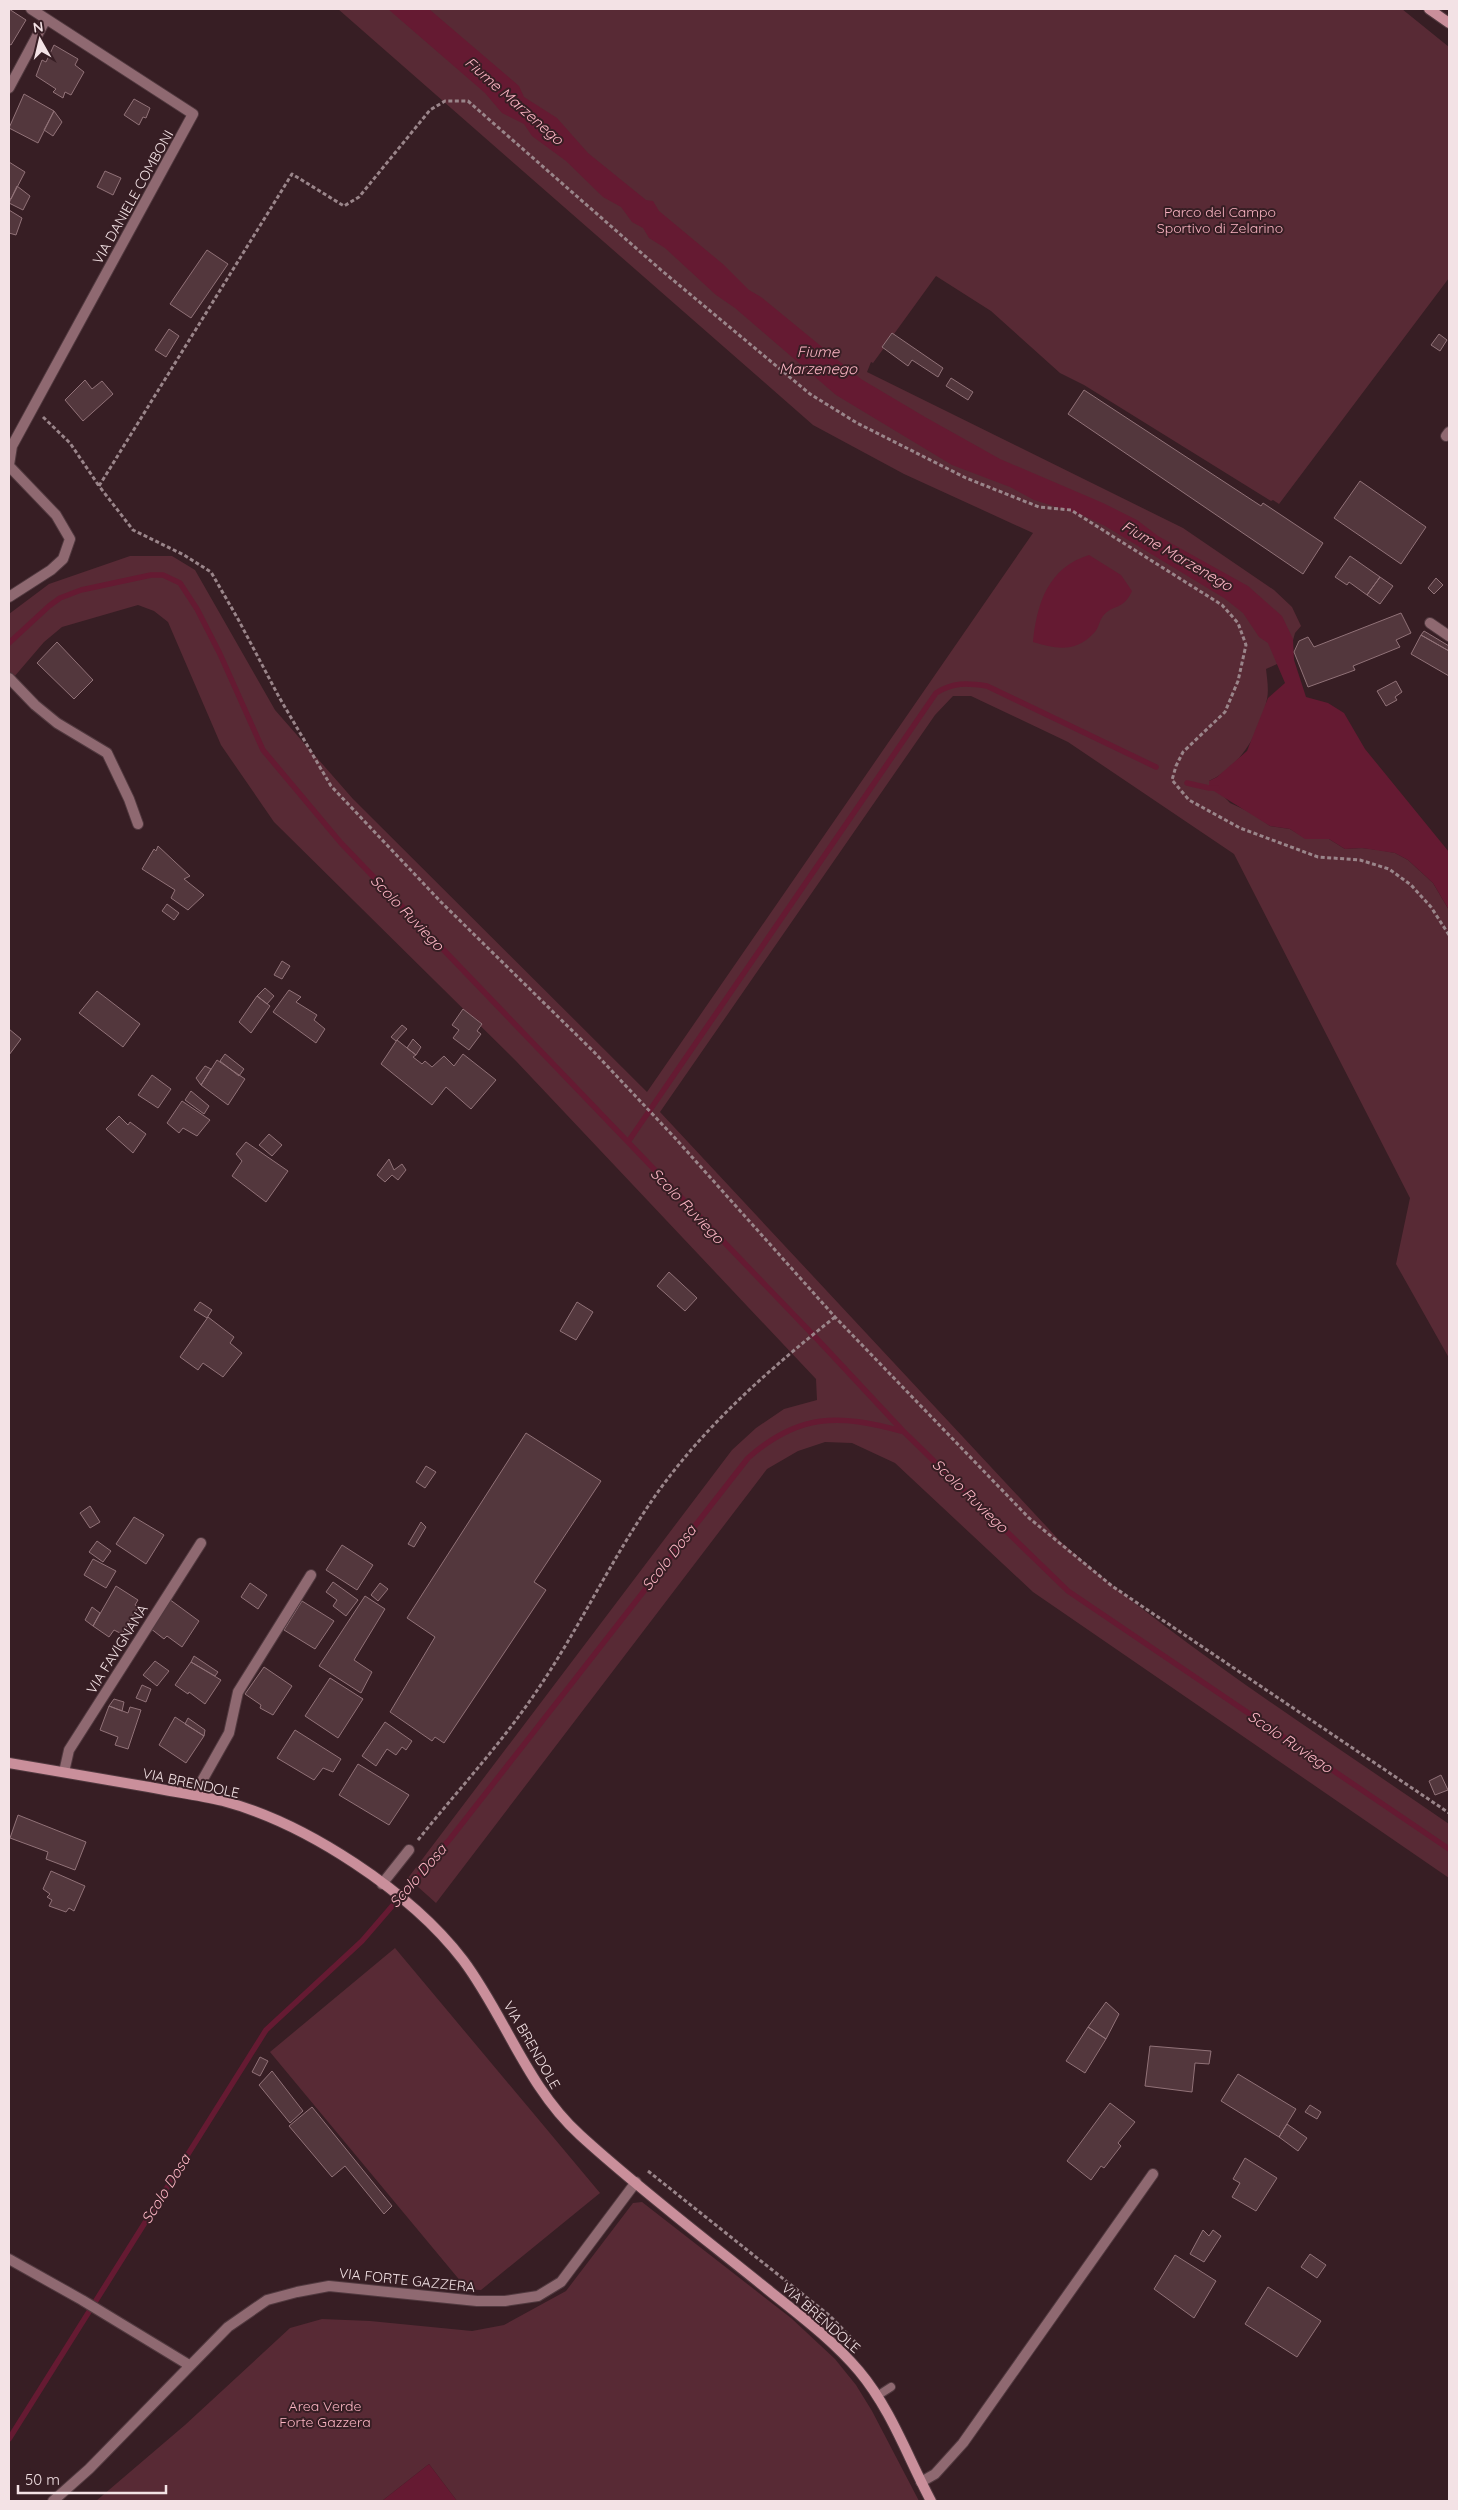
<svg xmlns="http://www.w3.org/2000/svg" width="1458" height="2510" viewBox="0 0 1458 2510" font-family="Quicksand,sans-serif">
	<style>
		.green { fill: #582a35 }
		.water { fill: #651a32 }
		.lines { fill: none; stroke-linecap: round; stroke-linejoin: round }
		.stream { stroke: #651a32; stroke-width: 5.5 }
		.building { fill: #53373d; stroke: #917278 }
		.lane-casing { stroke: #51393f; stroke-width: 10 }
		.street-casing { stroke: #51393f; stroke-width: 12 }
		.secondary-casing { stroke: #51393f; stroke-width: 12 }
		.path { stroke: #9a858a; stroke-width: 3; stroke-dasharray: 4 2.5; stroke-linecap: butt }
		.lane { stroke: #8f6971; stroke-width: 8 }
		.street { stroke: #8f6971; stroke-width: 10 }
		.secondary { stroke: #ca8f9b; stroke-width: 10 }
		.labels { text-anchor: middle; stroke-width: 4; stroke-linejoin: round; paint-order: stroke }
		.street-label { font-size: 14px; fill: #f3e2e5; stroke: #371e24 }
		.park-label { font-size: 14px; fill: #fbb5c3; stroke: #371e24 }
		.water-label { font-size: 15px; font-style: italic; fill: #fbb5c3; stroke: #371e24 }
	</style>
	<rect width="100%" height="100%" fill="#371e24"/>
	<path class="green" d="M338,9H1402L1449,47V278L1279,504L1273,500L1271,501L1084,385L1060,373L991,311L936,276L873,363L871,362L867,372L1183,528L1274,590L1292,607L1301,626L1295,633L1288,659L1266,669C1267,678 1269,690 1267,699C1261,732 1240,767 1209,781L1230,803L1254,814L1270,826L1290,829L1305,838L1329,839L1345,849L1362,848L1379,850L1395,853L1408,860L1433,883L1449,910V1358L1396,1264L1410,1198L1234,854L1068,742L971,696H953L935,715L660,1112L1060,1541C1179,1646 1319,1734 1449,1824V1878L1033,1592L895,1463L852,1443L825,1442L798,1451L767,1469L436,1903L408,1878L732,1450L756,1428L784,1409L817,1400L816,1379L516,1061L274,822L221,745L168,622L154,611L138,605L62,627L44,642L14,677L9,672V614L49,584L130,556H172L195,570L275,710L353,799L647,1092L1033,533L904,474L813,425Z
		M395,1948L600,2193L481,2290L467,2289L270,2052Z
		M642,2202L791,2318L835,2359L856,2385L872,2411L919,2501H457L429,2464L382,2501H96L185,2425L290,2328L322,2319L370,2321L472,2331L504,2325L566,2291L633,2203Z"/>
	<path class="water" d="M388,9H429L519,86L524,97L557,118L588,153L646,200L653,201L659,211L724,265L749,290L761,297L861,379L925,417L1000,459L1103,503L1137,520L1158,536L1248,586L1282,616L1293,639L1294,660L1306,697L1328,703L1344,713L1365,749L1449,852V910L1433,883L1408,860L1395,853L1362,848L1345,849L1329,839H1305L1290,829L1270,826L1209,788V781L1217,777L1247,751L1268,698L1285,683L1268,643L1259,637L1243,613L1224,598L1105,526L1082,515L1034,500L1010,487L952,465L836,395L735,308L716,295L665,248L649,238L643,228L632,222L621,207L603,197L566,161L532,136L524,124L502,113L485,93Z
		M1089,555L1121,575L1132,591C1123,611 1114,603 1103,616C1099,621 1099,628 1094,633C1075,653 1056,649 1033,642C1037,603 1048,568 1089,555Z
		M429,2464L457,2501H382Z"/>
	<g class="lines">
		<path class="stream" d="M9,643L49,606L60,598L81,590L151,575H163L180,583L197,609L220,654L263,750L341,843L819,1341L903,1431L1068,1591L1449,1849
			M1187,783L1209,788H1217
			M628,1142L936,693C953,682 967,683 987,686L1156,767
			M9,2439L266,2030L362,1941L450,1839L748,1458C799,1413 839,1414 901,1431"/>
	</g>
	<path class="building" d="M9,9L26,20L11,45L9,44Z
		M54,45L78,59L75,65L84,72L71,95L65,92L63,98L53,92L56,89L36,76L42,60L46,62Z
		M24,94L54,111L38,143L9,128Z
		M134,99L150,108L146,118L143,117L139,125L124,115Z
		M54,111L62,122L53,136L44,130Z
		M9,162L25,172L11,199L9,198Z
		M105,171L121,178L113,195L97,187Z
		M17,186L30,196L23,210L9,203Z
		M9,210L22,218L16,235L9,233Z
		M207,250L228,264L191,318L170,304Z
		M169,329L179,336L166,357L155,350Z
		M892,333L943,368L938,377L912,360L908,366L882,347Z
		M1439,334L1447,340L1440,351L1431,345Z
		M951,378L973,392L968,400L946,386Z
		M85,380L92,389L102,381L113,394L83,421L65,400Z
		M1084,390L1261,506L1263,503L1323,543L1303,574L1068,414Z
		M1360,481L1426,527L1401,564L1334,518Z
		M1350,556L1380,577L1367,595L1349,582L1347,585L1335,577Z
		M1380,577L1393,586L1380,604L1367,595Z
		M1436,578L1443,585L1434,594L1428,588Z
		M1401,613L1411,633L1396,640L1400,647L1353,666L1355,670L1308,687L1294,652L1299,641L1308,637L1314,647Z
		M1424,631L1449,646V651L1421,635Z
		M1421,635L1449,651V676L1411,654Z
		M57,642L93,680L74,699L37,663Z
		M1396,681L1402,692L1395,697L1397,700L1386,706L1377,691Z
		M158,846L190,876L184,879L204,895L188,910L171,898L175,890L142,869L154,849L156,851Z
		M167,904L179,913L174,920L162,911Z
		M282,961L290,966L282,979L274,975Z
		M265,988L274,996L267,1004L257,996Z
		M289,990L301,997L296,1002L317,1015L314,1020L325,1029L316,1043L273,1012Z
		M97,991L140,1024L123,1047L79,1013Z
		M257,996L270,1006L251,1033L239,1022Z
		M463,1009L482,1024L477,1031L481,1034L469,1050L453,1038L459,1030L452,1025Z
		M402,1025L407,1029L396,1041L391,1037Z
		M9,1029L21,1039L9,1055Z
		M413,1039L421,1047L416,1055L407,1048Z
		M397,1040L416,1055L413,1057L422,1064L425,1061L432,1067L444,1056L454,1066L463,1054L496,1080L471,1109L446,1087L432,1105L381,1064Z
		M225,1054L244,1069L239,1076L220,1061Z
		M217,1060L245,1079L228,1105L201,1085Z
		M205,1066L211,1069L201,1085L196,1078Z
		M152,1075L171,1089L158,1108L138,1095Z
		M191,1091L209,1106L204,1114L185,1100Z
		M182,1101L210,1120L197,1136L183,1128L179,1133L167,1123Z
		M119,1116L128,1125L130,1122L146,1134L133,1153L106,1129Z
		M269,1134L282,1145L272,1156L259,1145Z
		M246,1142L288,1171L266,1202L232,1176L242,1161L236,1154Z
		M389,1159L394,1170L402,1164L406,1170L398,1180L392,1175L385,1182L377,1175Z
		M669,1272L697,1298L685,1311L657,1286Z
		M200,1302L212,1310L207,1318L194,1310Z
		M577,1302L593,1312L576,1340L560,1331Z
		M208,1317L234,1337L230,1343L242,1353L223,1377L203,1363L198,1370L180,1357Z
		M526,1433L601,1481L534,1582L546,1590L444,1743L435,1737L432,1741L390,1712L435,1637L407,1618Z
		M426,1466L436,1472L425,1488L416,1482Z
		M90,1506L100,1522L90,1528L80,1513Z
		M134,1517L164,1535L146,1564L116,1544Z
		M421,1522L426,1527L414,1547L408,1544Z
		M97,1541L111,1551L103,1562L89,1552Z
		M342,1545L373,1565L357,1590L326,1570Z
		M93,1559L116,1571L106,1588L84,1575Z
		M333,1582L358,1600L346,1616L333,1606L337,1600L326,1592Z
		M250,1583L267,1595L258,1609L241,1597Z
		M380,1583L388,1589L378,1601L371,1595Z
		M116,1586L138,1600L135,1605L138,1607L122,1634L114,1630L109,1637L93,1626Z
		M365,1596L385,1609L354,1660L372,1672L361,1693L319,1666Z
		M169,1599L199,1621L182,1647L167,1636L164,1639L150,1628Z
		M302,1601L334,1621L315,1649L284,1630Z
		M92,1607L100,1613L93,1626L85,1620Z
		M194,1656L218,1672L215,1676L191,1662Z
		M155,1661L169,1671L157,1686L143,1675Z
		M191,1662L221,1680L205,1704L189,1692L188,1694L175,1685Z
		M264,1667L292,1686L273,1715L260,1708L261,1705L245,1694Z
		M330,1678L363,1699L338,1738L305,1716Z
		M142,1685L151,1689L146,1702L136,1698Z
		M114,1699L124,1702L122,1711L109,1706Z
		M109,1706L128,1713L130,1707L141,1710L128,1749L115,1745L118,1737L100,1730Z
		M175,1717L204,1736L186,1763L159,1745Z
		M188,1718L205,1730L204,1736L185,1724Z
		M385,1722L412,1741L406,1750L402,1747L396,1755L387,1749L376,1766L362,1756Z
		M295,1730L341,1759L333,1772L323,1768L314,1780L277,1758Z
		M358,1764L409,1795L389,1825L339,1795Z
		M1441,1775L1448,1790L1435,1795L1429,1781Z
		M18,1815L86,1842L75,1870L46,1859L48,1852L10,1838Z
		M51,1871L85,1886L74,1911L69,1908L66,1912L49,1906L52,1900L47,1897L50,1894L43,1889Z
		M1106,2002L1119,2014L1106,2039L1088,2027Z
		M1088,2027L1106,2039L1085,2073L1066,2061Z
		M1150,2046L1211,2051L1209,2064L1195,2063L1192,2092L1145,2086Z
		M260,2057L268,2061L260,2076L252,2072Z
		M272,2071L303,2111L290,2123L259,2085Z
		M1238,2074L1296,2109L1279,2137L1221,2101Z
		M1110,2103L1135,2122L1118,2143L1121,2146L1104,2168L1101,2166L1091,2180L1067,2161Z
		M1310,2105L1321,2112L1317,2119L1305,2112Z
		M312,2107L392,2206L384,2214L345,2166L332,2177L289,2126Z
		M1287,2124L1307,2138L1298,2151L1279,2137Z
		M1245,2158L1277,2178L1256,2211L1232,2197L1240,2183L1233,2179Z
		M1203,2230L1209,2236L1213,2230L1221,2236L1204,2262L1190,2254Z
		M1310,2254L1326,2265L1317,2278L1301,2267Z
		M1175,2255L1216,2281L1194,2318L1154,2289Z
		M1268,2287L1321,2321L1297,2357L1245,2324Z"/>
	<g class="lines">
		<g class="lane-casing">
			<path id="lane" d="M877,2396L891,2387"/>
		</g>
		<g class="street-casing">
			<path id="street" d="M9,88L46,19
				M1446,436L1449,432
				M9,465L12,446L193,114L31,9
				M9,466L56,515L70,539L63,559L51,570L9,597
				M1430,623L1449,636
				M9,678L35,705L57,723L107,753L129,799L138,824
				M64,1772L69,1750L201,1543
				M194,1795L229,1733L238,1692L311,1575
				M382,1884L409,1850
				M9,2259L82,2300L189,2365
				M921,2482L935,2474L963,2443L1153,2174
				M53,2501L89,2469L228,2327L267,2300L297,2292L329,2286L477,2301H505L538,2296L561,2282L636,2182"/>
		</g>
		<g class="secondary-casing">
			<path id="secondary" d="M1429,9L1449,23
				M9,1763C56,1771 103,1779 149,1787C174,1792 199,1795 223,1801C306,1823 411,1892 463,1960C505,2016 527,2087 580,2135C639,2189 704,2238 767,2289C798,2314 833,2340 859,2371C891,2409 908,2458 931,2501"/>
		</g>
		<path class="path" d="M43,417L70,443L99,486
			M1449,935L1431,907L1411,885L1389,869L1360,860L1318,857L1240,828L1189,800L1172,780L1176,766L1183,752L1225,712L1238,681L1246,645L1238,623L1222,605L1071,510L1039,507L966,478L857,423L810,394L661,270L468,101H445L430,110L359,197L344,206L292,174L99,486L133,530L184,555L211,572L238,619L279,697L331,786L441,902L593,1051L675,1138L835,1317L1029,1518L1112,1586L1449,1813
			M418,1840C457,1791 501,1744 536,1692C575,1635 605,1572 643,1514C693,1436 763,1374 835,1317
			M648,2171L830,2316L862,2349"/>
		<use href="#lane" class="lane"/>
		<use href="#street" class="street"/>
		<use href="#secondary" class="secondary"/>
	</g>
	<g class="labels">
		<g class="street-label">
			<text transform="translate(133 197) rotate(-61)" y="5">VIA DANIELE COMBONI</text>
			<text transform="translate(117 1649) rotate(-58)" y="5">VIA FAVIGNANA</text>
			<text transform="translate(191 1783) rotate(12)" y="5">VIA BRENDOLE</text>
			<text transform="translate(532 2045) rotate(60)" y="5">VIA BRENDOLE</text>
			<text transform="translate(407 2280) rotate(6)" y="5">VIA FORTE GAZZERA</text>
			<text transform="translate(821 2318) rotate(41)" y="5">VIA BRENDOLE</text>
		</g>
		<g class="park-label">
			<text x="1220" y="217">Parco del Campo<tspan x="1220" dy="16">Sportivo di Zelarino</tspan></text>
			<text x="325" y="2411">Area Verde<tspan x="325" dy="16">Forte Gazzera</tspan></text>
		</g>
		<g class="water-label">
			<text transform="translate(514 101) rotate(41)" y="5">Fiume Marzenego</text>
			<text x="818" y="357">Fiume<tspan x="818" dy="17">Marzenego</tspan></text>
			<text transform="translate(1177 556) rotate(30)" y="5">Fiume Marzenego</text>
			<text transform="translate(407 913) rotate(46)" y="5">Scolo Ruviego</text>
			<text transform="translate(687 1206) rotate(46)" y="5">Scolo Ruviego</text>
			<text transform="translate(970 1496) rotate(44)" y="5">Scolo Ruviego</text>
			<text transform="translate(669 1558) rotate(-52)" y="5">Scolo Dosa</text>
			<text transform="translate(1290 1742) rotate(34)" y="5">Scolo Ruviego</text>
			<text transform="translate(418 1876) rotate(-49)" y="5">Scolo Dosa</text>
			<text transform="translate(166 2189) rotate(-58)" y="5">Scolo Dosa</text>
		</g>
	</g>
	<rect width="1458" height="2510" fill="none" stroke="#f3e2e5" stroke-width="20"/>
	<g transform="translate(40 40) rotate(352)" stroke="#371e24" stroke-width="4" paint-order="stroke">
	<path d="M0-4L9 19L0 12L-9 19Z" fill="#f3e2e5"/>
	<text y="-8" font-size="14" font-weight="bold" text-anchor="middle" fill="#f3e2e5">N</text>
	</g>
	<path d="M18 2485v8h148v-8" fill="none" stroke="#f3e2e5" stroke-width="2.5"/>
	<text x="25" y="2485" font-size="15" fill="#f3e2e5" stroke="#371e24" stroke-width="4" paint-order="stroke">50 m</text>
</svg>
